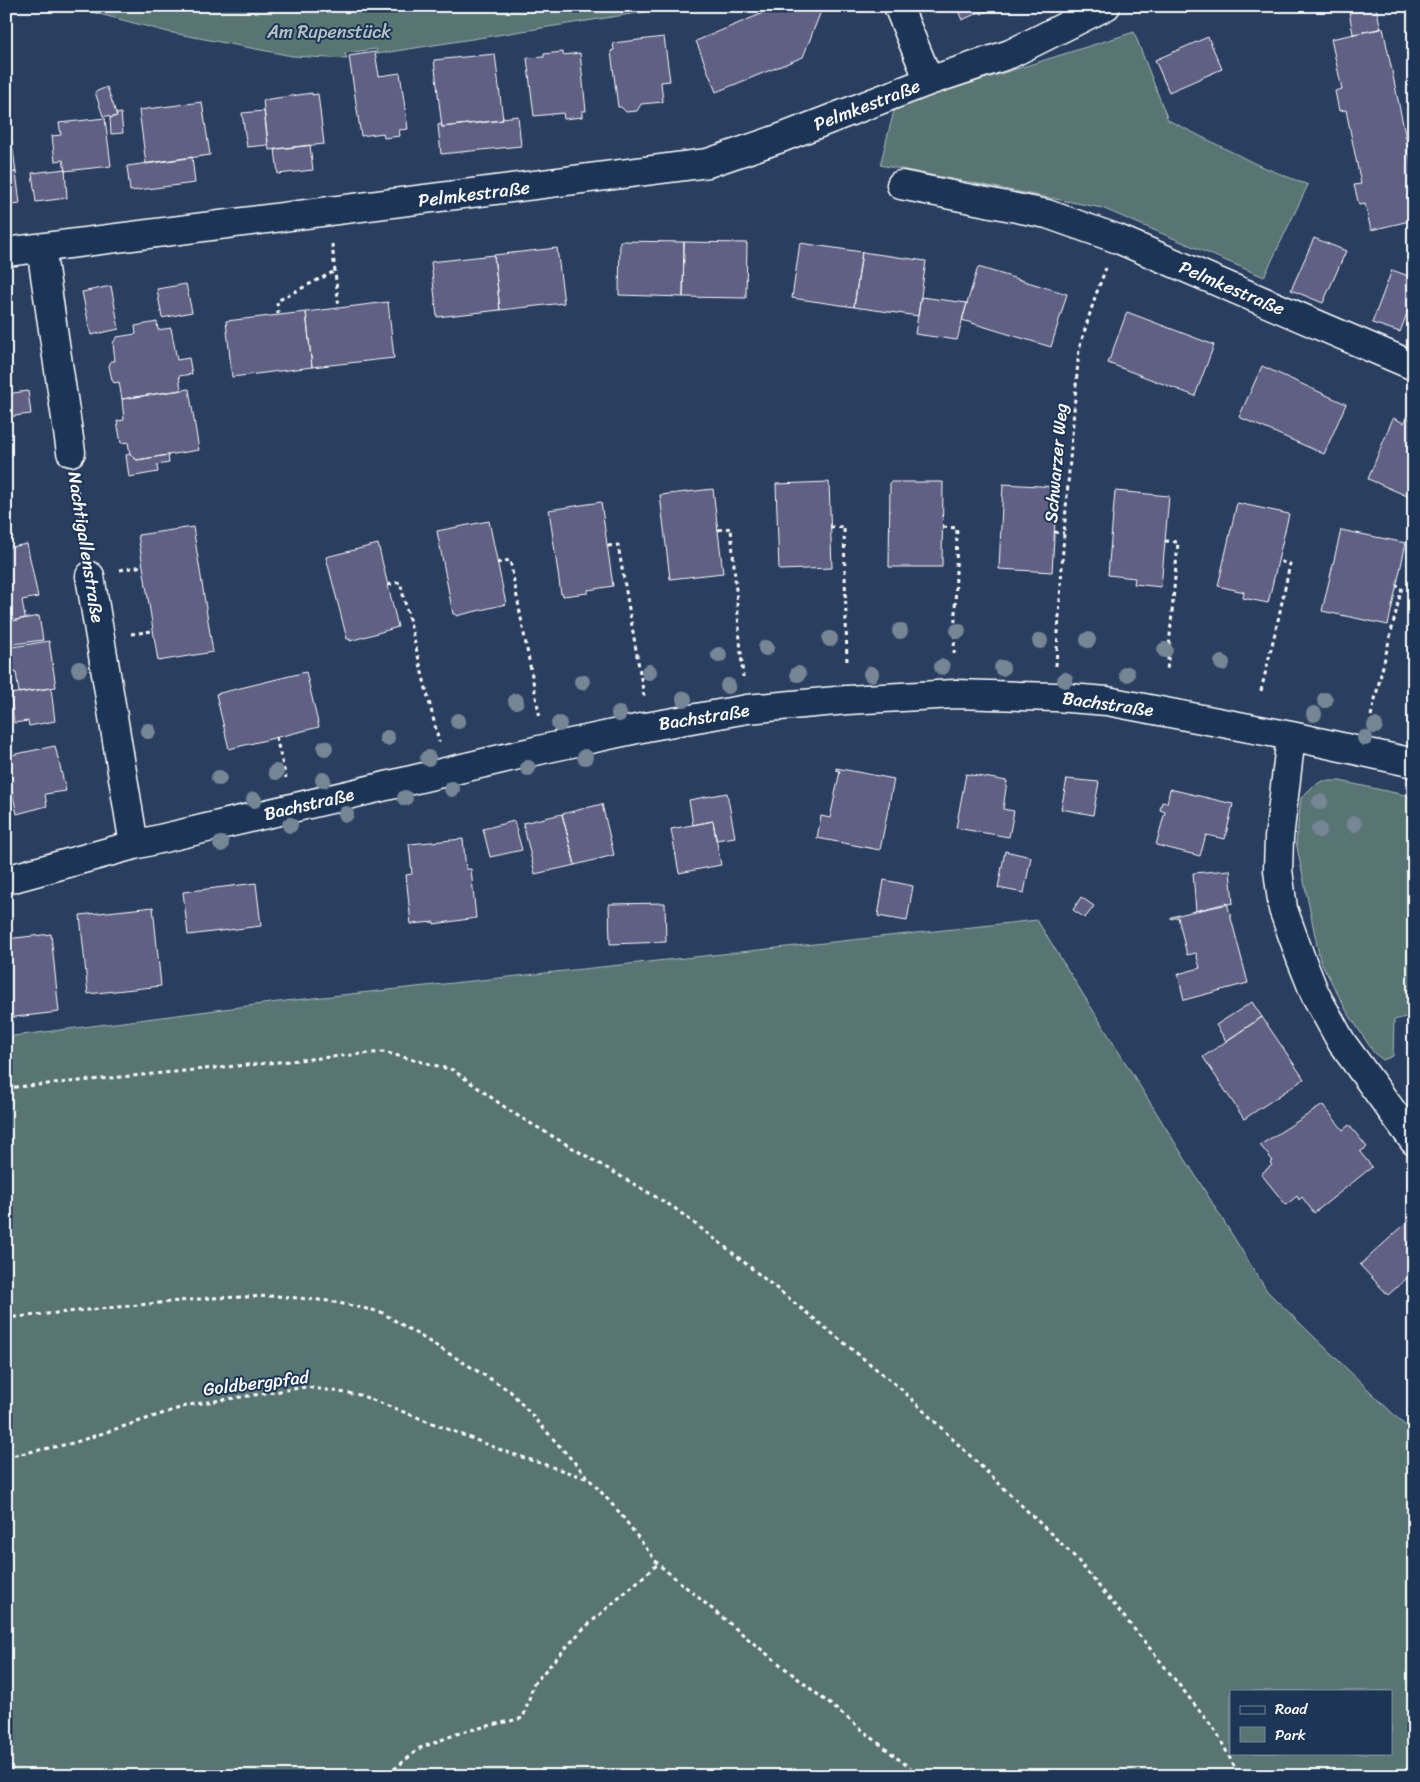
<svg xmlns="http://www.w3.org/2000/svg" width="1420" height="1782" viewBox="0 0 1420 1782" font-family="Sriracha,sans-serif">
	<style>
		.green { fill: #587573; stroke: #acbab9; fill-rule: evenodd }
		.building { fill: #5f6084; stroke: #fff }
		.lines { fill: none; stroke-linecap: round; stroke-linejoin: round }
		.minor-casing { stroke: #fff; stroke-width: 31 }
		.path { stroke: #fff; stroke-width: 3; stroke-dasharray: 4 4; stroke-linecap: butt }
		.minor { stroke: #1d3557; stroke-width: 28 }
		.tree { fill: #768695 }
		.labels { text-anchor: middle; stroke-width: 4; stroke-linejoin: round; paint-order: stroke }
		.park-label { font-size: 18px; fill: #b4c1c0; stroke: #1d3557 }
		.street-label { font-size: 18px; fill: #fff; stroke: #1d3557 }
	</style>
	<rect width="100%" height="100%" fill="#2a3e60"/>
	<filter id="ink" filterUnits="userSpaceOnUse"><feTurbulence type="fractalNoise" baseFrequency=".02" numOctaves="2"/><feDisplacementMap in="SourceGraphic" scale="10" xChannelSelector="R" yChannelSelector="G"/><feConvolveMatrix kernelMatrix="1 2 1 2 8 2 1 2 1" color-interpolation-filters="sRGB"/></filter>
	<g filter="url(#ink)">
		<path class="green" d="M69,6H668L669,8L377,54L376,49L345,53L347,59L292,56L168,32Z
			M1134,32L1168,120L1258,165L1308,185L1264,277L1102,208L880,165L895,107Z
			M1322,781H1340L1414,797V1015L1394,1020L1393,1056L1383,1060L1374,1053L1346,1010L1320,960L1296,842L1301,798L1312,787Z
			M1037,920L1267,1291L1414,1434V1776H6V1037L286,1001ZM1231,1691H1391V1753H1231Z"/>
		<path class="building" d="M765,6H823L803,57L716,92L696,41L761,14Z
			M956,6H999L981,14L980,12L962,20Z
			M1348,6H1380L1376,7L1381,29L1353,34Z
			M1383,28L1414,177V220L1371,230L1365,204L1359,205L1354,185L1361,184L1346,110L1339,111L1335,91L1342,89L1331,39Z
			M664,37L670,81L661,82L663,102L641,104L637,111L626,112L621,107H618L611,51L614,50L613,43Z
			M1208,37L1222,69L1169,92L1155,60Z
			M375,52L379,76L400,73L408,129L399,130L400,136L384,138L383,133L361,136L349,56Z
			M563,52V55L580,53L586,111H582V117L564,119L563,113L534,116L527,58L544,57V54Z
			M495,54L503,120L442,127L434,60Z
			M107,87L117,116L110,118L109,116H103L95,92Z
			M312,93V95L318,94L324,144L269,150L263,100Z
			M6,99L16,172L6,173Z
			M202,102L210,155L146,164L139,110Z
			M264,111L268,145L247,147L242,113Z
			M121,113L123,133L111,134L110,118L117,116L116,114Z
			M518,116L521,146L441,154L438,125L441,124L442,127L503,120L502,118Z
			M105,118L111,166L65,171L63,160L55,161L52,136L61,135L59,123Z
			M310,145L313,170L278,174L275,149Z
			M192,157L195,183L130,191L127,166Z
			M65,169L67,198L36,202L32,173Z
			M16,172L20,204L6,206V173Z
			M1314,238L1346,251L1323,303L1291,290Z
			M620,241L684,242L683,297L619,295Z
			M684,242L747,243L746,298L683,297Z
			M800,243L862,252L854,307L792,298Z
			M557,248L564,303L500,310L494,255Z
			M862,252L926,261L918,316L854,307Z
			M494,255L500,310L437,317L431,262Z
			M978,267L1067,294L1051,347L962,320Z
			M1392,270L1414,278V295L1400,332L1372,323Z
			M186,284L192,312L162,318L157,289Z
			M111,286L119,329L91,335L82,292Z
			M921,297L967,303L957,340L915,334Z
			M388,302L394,358L312,367L306,312Z
			M306,312L312,367L232,377L226,321Z
			M1127,312L1214,345L1195,396L1108,363Z
			M157,322L158,330L171,328L177,360L189,358L192,374L179,376L181,390L122,399L119,382L114,383L112,380L109,366L111,361H115L113,343L117,337L136,334L135,326Z
			M1262,366L1346,404L1324,454L1239,417Z
			M189,389L199,450L137,460L130,454L128,442L121,443L117,421L124,420L122,399Z
			M28,391L31,414L6,417V394Z
			M1406,417L1414,420V499L1368,479L1393,418L1404,423Z
			M130,454L137,460L168,455L169,463L157,465L158,472L129,477L126,455Z
			M829,482L832,568L779,570L776,484Z
			M890,482H943L942,567H889Z
			M1003,484L1057,487L1052,572L999,569Z
			M713,489L723,573L670,579L660,495Z
			M1115,491L1169,496L1161,587L1134,584L1135,578L1108,575Z
			M601,502L613,586L588,590V593L563,596V594H561L549,510Z
			M1237,503L1289,514L1268,603L1243,598L1244,592L1218,586Z
			M489,521L506,604L456,616V614H453L437,531Z
			M193,527L213,652L158,661L138,535Z
			M1341,530L1406,543L1388,625L1322,611Z
			M27,544L38,597L22,600L25,618L6,622V548Z
			M378,544L398,627L350,641V639H347L326,557Z
			M39,616L43,640L6,645V622Z
			M49,641L56,687L19,693L16,672L7,673L6,648Z
			M306,672L319,727L229,749L216,694Z
			M51,688L55,721L29,726L28,721L14,723L10,694Z
			M55,746L66,791L45,794L47,806L17,814L6,765V756Z
			M836,768L894,779L880,850L817,838L821,816L830,818L840,771L836,770Z
			M966,774L1007,781L1003,809L1014,811L1009,837L956,828Z
			M1067,779L1099,782L1093,815L1061,809Z
			M1170,789L1233,804L1225,839L1206,835L1200,856L1156,845L1165,812L1160,810L1162,802L1167,803Z
			M727,793L735,837L716,840L713,821L693,825L689,800Z
			M602,804L614,855L575,865L562,814Z
			M562,814L575,865L535,874L523,823Z
			M514,821L522,850L490,857L483,829Z
			M713,821L721,865L679,873L671,829Z
			M463,839L466,869H471L476,918L434,924V922L411,924L406,875L412,874L409,844Z
			M1005,851L1031,857L1024,893L998,888Z
			M1230,870L1233,903L1196,911L1193,873Z
			M884,880L913,886L907,921L878,916Z
			M256,883L261,926L188,935L183,892Z
			M1081,897L1094,906L1085,918L1073,910Z
			M665,903L666,942L610,944L609,904Z
			M1227,903L1248,983L1184,1000L1178,974L1200,968L1196,953L1187,955L1178,917L1171,919V917Z
			M153,907L161,986L88,994L80,915Z
			M51,934L59,1012L6,1018V939Z
			M1252,1002L1262,1017L1226,1041L1216,1025Z
			M1262,1017L1304,1079L1244,1119L1203,1057Z
			M1323,1105L1343,1130L1349,1125L1367,1147L1360,1152L1372,1167L1314,1213L1302,1197L1299,1200L1297,1196L1286,1205L1261,1174L1272,1165L1270,1163L1273,1161L1260,1145Z
			M1414,1216V1272L1388,1295L1360,1265Z"/>
		<g class="lines">
			<g class="minor-casing">
				<path id="minor" d="M898,6L929,81
					M901,185L1047,214L1118,239L1414,366
					M41,248L71,452
					M6,252L708,163L781,138L929,81L1010,54L1106,6
					M90,576L134,845
					M1291,736L1279,838L1278,870L1283,909L1301,959L1315,994L1342,1043L1414,1141
					M6,880L134,845L548,748L646,727L747,709L847,700L955,694L1056,697L1107,701L1291,736L1414,763"/>
			</g>
			<path class="path" d="M332,244L339,308
				M278,314L277,301L335,271
				M76,482L85,545
				M830,527H844L847,665
				M943,527L957,528L954,658
				M718,530L731,528L743,677
				M1054,532L1064,533
				M1165,541L1178,542L1167,671
				M608,546L618,545L644,696
				M497,563L510,560L540,718
				M120,570L143,566
				M388,585L400,582L439,742
				M131,634L153,631
				M1056,666L1064,533L1079,349L1095,297L1106,268
				M1261,691L1279,616L1290,564L1278,561
				M1371,716L1402,587L1396,586
				M276,737L286,778
				M6,1088L383,1052L453,1070L513,1113L673,1207L724,1246L901,1389L1075,1557L1157,1657L1217,1733L1239,1776
				M6,1318L210,1298L277,1296L329,1301L381,1312L510,1391L619,1512L658,1564L752,1642L920,1776
				M6,1457L73,1443L189,1405L306,1387L360,1395L504,1451L591,1480
				M390,1776L393,1770L420,1748L462,1732L523,1718L534,1683L582,1630L658,1564"/>
			<use href="#minor" class="minor"/>
		</g>
		<g class="tree">
			<circle cx="900" cy="631" r="8"/>
			<circle cx="958" cy="631" r="8"/>
			<circle cx="830" cy="639" r="8"/>
			<circle cx="1088" cy="640" r="8"/>
			<circle cx="1040" cy="641" r="8"/>
			<circle cx="766" cy="648" r="8"/>
			<circle cx="1165" cy="650" r="8"/>
			<circle cx="719" cy="655" r="8"/>
			<circle cx="1222" cy="663" r="8"/>
			<circle cx="942" cy="667" r="8"/>
			<circle cx="1002" cy="668" r="8"/>
			<circle cx="79" cy="669" r="8"/>
			<circle cx="649" cy="672" r="8"/>
			<circle cx="798" cy="674" r="8"/>
			<circle cx="871" cy="674" r="8"/>
			<circle cx="1127" cy="674" r="8"/>
			<circle cx="1065" cy="680" r="8"/>
			<circle cx="582" cy="682" r="8"/>
			<circle cx="728" cy="686" r="8"/>
			<circle cx="684" cy="699" r="8"/>
			<circle cx="1325" cy="700" r="8"/>
			<circle cx="516" cy="701" r="8"/>
			<circle cx="619" cy="714" r="8"/>
			<circle cx="1314" cy="714" r="8"/>
			<circle cx="458" cy="721" r="8"/>
			<circle cx="559" cy="724" r="8"/>
			<circle cx="1375" cy="726" r="8"/>
			<circle cx="148" cy="731" r="8"/>
			<circle cx="387" cy="738" r="8"/>
			<circle cx="1365" cy="738" r="8"/>
			<circle cx="325" cy="748" r="8"/>
			<circle cx="585" cy="757" r="8"/>
			<circle cx="428" cy="758" r="8"/>
			<circle cx="528" cy="768" r="8"/>
			<circle cx="276" cy="772" r="8"/>
			<circle cx="219" cy="778" r="8"/>
			<circle cx="323" cy="780" r="8"/>
			<circle cx="452" cy="789" r="8"/>
			<circle cx="405" cy="798" r="8"/>
			<circle cx="254" cy="800" r="8"/>
			<circle cx="1320" cy="802" r="8"/>
			<circle cx="346" cy="814" r="8"/>
			<circle cx="1354" cy="824" r="8"/>
			<circle cx="290" cy="825" r="8"/>
			<circle cx="1319" cy="830" r="8"/>
			<circle cx="221" cy="844" r="8"/>
		</g>
	</g>
	<g class="labels">
		<g class="park-label">
			<text x="329" y="38">Am Rupenstück</text>
		</g>
		<g class="street-label">
			<text transform="translate(867 105) rotate(-21)" y="6">Pelmkestraße</text>
			<text transform="translate(474 194) rotate(-7)" y="6">Pelmkestraße</text>
			<text transform="translate(1232 288) rotate(23)" y="6">Pelmkestraße</text>
			<text transform="translate(1056 463) rotate(-85)" y="6">Schwarzer Weg</text>
			<text transform="translate(86 547) rotate(81)" y="6">Nachtigallenstraße</text>
			<text transform="translate(1108 704) rotate(8)" y="6">Bachstraße</text>
			<text transform="translate(704 717) rotate(-9)" y="6">Bachstraße</text>
			<text transform="translate(309 804) rotate(-13)" y="6">Bachstraße</text>
			<text transform="translate(256 1383) rotate(-7)" y="6">Goldbergpfad</text>
		</g>
	</g>
	<rect width="1420" height="1782" fill="none" stroke="#1d3557" stroke-width="25"/>
	<rect x="12" y="12" width="1395" height="1757" fill="none" stroke="#fff" stroke-width="2" filter="url(#ink)"/>
	<rect x="1230" y="1690" width="162" height="65" fill="#1d3557" stroke="#77869a"/>
	<rect x="1240" y="1706" width="25" height="8" fill="#1d3557" stroke="#77869a"/>
	<text x="1275" y="1714" font-size="15" fill="#ffffff">Road</text>
	<rect x="1240" y="1727" width="25" height="15" fill="#587573" stroke="#77869a"/>
	<text x="1275" y="1740" font-size="15" fill="#ffffff">Park</text>
</svg>
